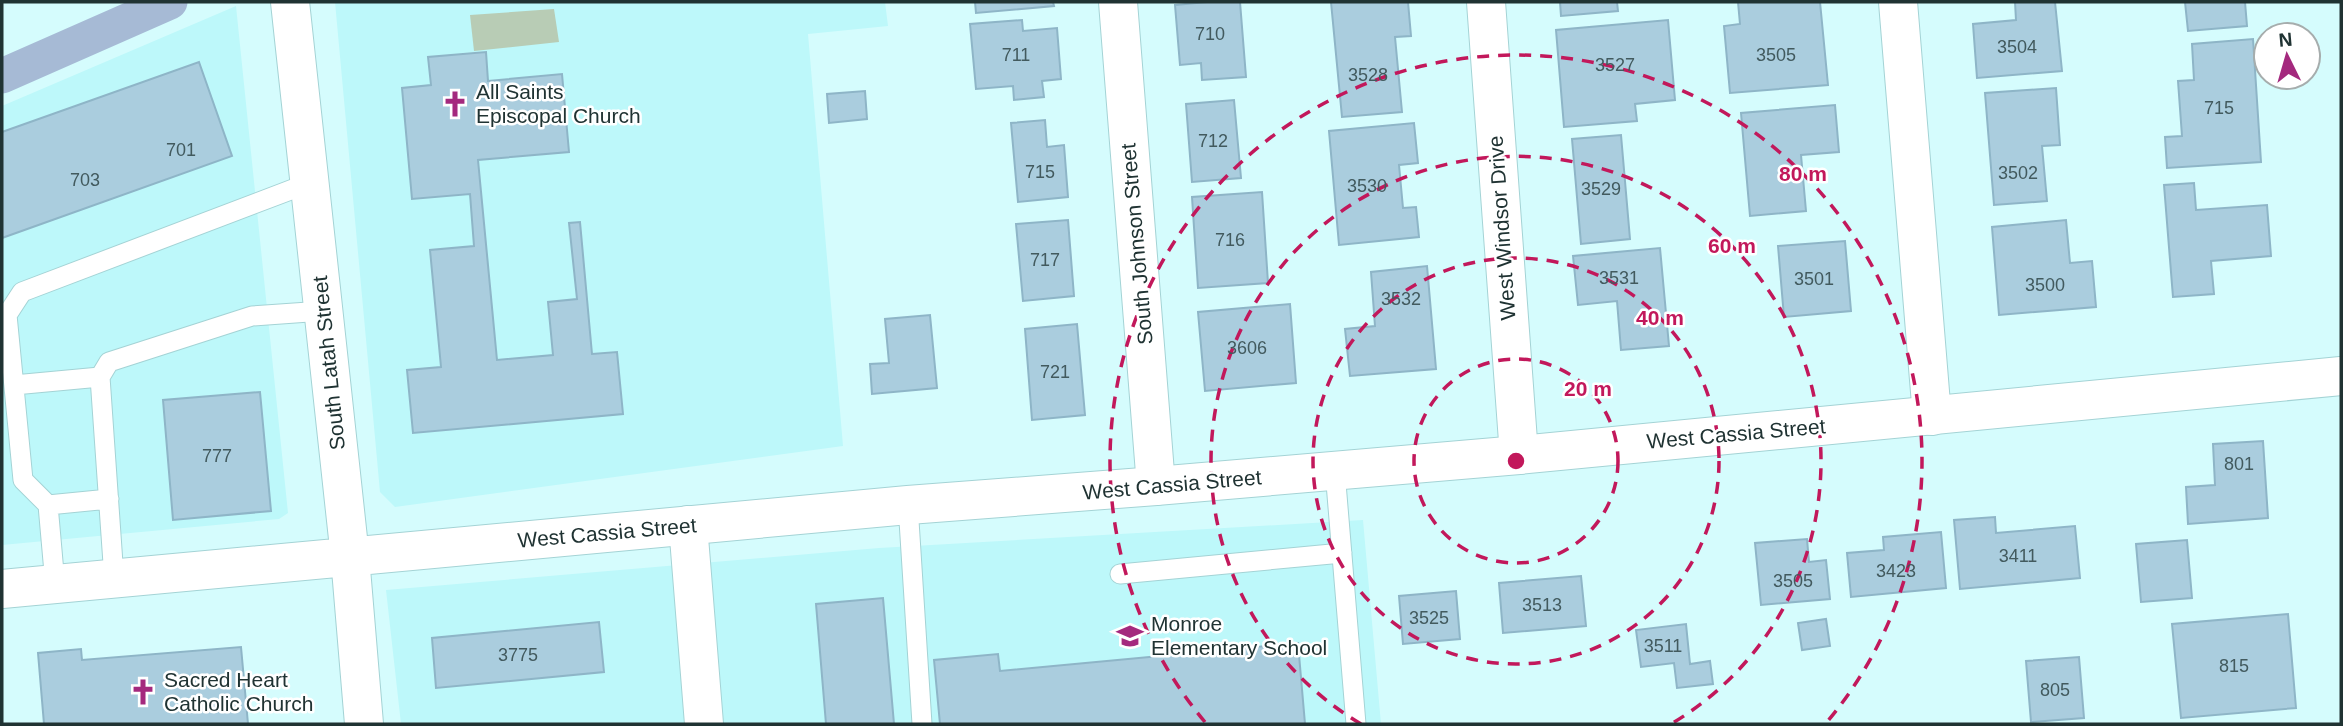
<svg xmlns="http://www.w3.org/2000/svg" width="2343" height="726" viewBox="0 0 2343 726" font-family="Arial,sans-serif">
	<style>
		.built { fill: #bdf8fa }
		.green { fill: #b8ccb5 }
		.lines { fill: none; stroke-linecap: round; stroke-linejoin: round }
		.canal { stroke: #a6bad5; stroke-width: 35 }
		.building { fill: #aacdde; stroke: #8eb5c7; stroke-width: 2 }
		.service-casing { stroke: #a4d3d5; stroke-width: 21 }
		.minor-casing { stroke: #a4d3d5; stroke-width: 40 }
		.tertiary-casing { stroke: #a4d3d5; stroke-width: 40 }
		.service { stroke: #fff; stroke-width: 19 }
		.minor { stroke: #fff; stroke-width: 38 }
		.tertiary { stroke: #fff; stroke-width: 38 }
		.ring { fill: none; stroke: #c2185b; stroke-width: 3.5; stroke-dasharray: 12 9 }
		.labels { text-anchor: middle; stroke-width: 5; stroke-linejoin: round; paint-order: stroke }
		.number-label { font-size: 18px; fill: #425a5e }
		.poi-label { font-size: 21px; fill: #203333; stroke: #fff; text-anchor: start }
		.street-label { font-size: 21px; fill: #203333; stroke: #fff }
		.centre { fill: #c2185b; stroke: #fff; stroke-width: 3.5 }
		.ring-label { font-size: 21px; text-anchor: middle; font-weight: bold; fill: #c2185b; stroke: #fff; stroke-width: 5; stroke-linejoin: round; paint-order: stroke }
	</style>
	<rect width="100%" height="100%" fill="#d5fcfd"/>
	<path class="built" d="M335,2H885L888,26L808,34L843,446L395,507L380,492Z
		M236,6L288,513L279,519L2,545V106Z
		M1363,520L1381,724H401L386,590L879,548Z"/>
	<path class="green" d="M554,9L559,42L474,51L470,15Z"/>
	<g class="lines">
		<path class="canal" d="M2,76L170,2"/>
	</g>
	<path class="building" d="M975,2H1053L1054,6L976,13Z
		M1207,2H1240L1246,77L1202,80L1201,63L1180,65L1175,5Z
		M1331,2H1408L1411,36L1395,37L1402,112L1342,117Z
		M1560,2H1617L1618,11L1561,16Z
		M1738,2H1820L1828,85L1730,93L1724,26L1740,24Z
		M2015,2H2055L2062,71L1977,78L1973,24L2016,20Z
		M2185,2H2245L2247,26L2188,31Z
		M1022,20L1023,31L1057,28L1061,79L1042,81L1044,97L1014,100L1013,86L976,89L970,24Z
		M1668,20L1675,100L1635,104L1637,121L1564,127L1556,30Z
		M2253,39L2261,162L2167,168L2165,137L2182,136L2178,81L2194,80L2192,44Z
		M486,52L488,81L562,74L569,152L478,160L497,360L553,355L548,302L577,299L569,223L580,222L592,354L617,352L623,414L413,433L407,370L441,367L430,250L474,246L470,194L412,199L402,88L431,85L428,57Z
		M199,62L232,156L2,238V132Z
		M2056,88L2060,145L2042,146L2047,201L1994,205L1985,93Z
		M865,91L867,119L829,123L827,94Z
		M1234,100L1241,178L1192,182L1186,104Z
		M1835,105L1839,152L1801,155L1806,211L1750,216L1741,113Z
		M1045,120L1047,147L1064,145L1068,197L1018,202L1011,123Z
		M1414,123L1418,163L1399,165L1403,208L1416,207L1419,237L1339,245L1329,131Z
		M1621,135L1630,239L1581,244L1572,139Z
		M2194,183L2196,210L2267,205L2271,256L2211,261L2214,294L2173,297L2164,185Z
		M1262,192L1268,283L1198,288L1192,197Z
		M1068,220L1074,296L1023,301L1016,224Z
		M2066,220L2070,263L2092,261L2096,307L1999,315L1992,227Z
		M1845,241L1851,311L1784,317L1778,246Z
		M1660,248L1669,346L1621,350L1617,301L1578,305L1573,256Z
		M1427,266L1436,369L1350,376L1345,329L1375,326L1371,272Z
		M1290,304L1296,383L1205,391L1198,312Z
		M930,315L937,388L872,394L870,364L889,363L885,319Z
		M1077,324L1085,415L1032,420L1025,329Z
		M260,392L271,511L173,520L163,400Z
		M2263,441L2268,518L2188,524L2186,487L2215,485L2213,444Z
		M1995,517L1996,533L2075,526L2080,578L1960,589L1954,520Z
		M1941,532L1946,588L1851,597L1847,553L1884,550L1883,537Z
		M1807,539L1809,562L1826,560L1830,599L1761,605L1755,543Z
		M2187,540L2192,598L2141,602L2136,544Z
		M1581,576L1586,626L1503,633L1499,583Z
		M1456,591L1460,639L1403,644L1399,596Z
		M883,598L894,724H826L816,604Z
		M2288,614L2296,708L2181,718L2172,624Z
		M1826,619L1830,646L1802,650L1798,623Z
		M599,622L604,672L436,688L432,638Z
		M1686,624L1690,664L1710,661L1713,684L1677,688L1674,663L1641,667L1636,630Z
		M1298,643L1305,724H940L934,660L998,654L1000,671Z
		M241,647L248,724H44L38,653L81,649L82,660Z
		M2079,657L2084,718L2031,722L2026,661Z"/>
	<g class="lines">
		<g class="service-casing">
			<path id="service" d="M14,385L100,377
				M1335,471L1356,724
				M48,505L109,499
				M908,505L922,724
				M1120,574L1342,553
				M114,578L100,377L109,362L252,316L323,311
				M55,584L48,505L23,480L7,315L22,292L309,183"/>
		</g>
		<g class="minor-casing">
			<path id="minor" d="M1118,2L1156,486
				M1486,2L1519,455
				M1898,2L1932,416
				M688,525L704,724"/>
		</g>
		<g class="tertiary-casing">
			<path id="tertiary" d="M290,2L350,557L364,724
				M2,589L908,505L1156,486L1519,455L2341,376"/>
		</g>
		<use href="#service" class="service"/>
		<use href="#minor" class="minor"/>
		<use href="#tertiary" class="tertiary"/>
	</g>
	<g class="ring">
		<circle cx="1516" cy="461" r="102"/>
		<circle cx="1516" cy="461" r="203"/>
		<path d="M1361 724A305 305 0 1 1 1671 724"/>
		<path d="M1205 722A406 406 0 1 1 1827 722"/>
	</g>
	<defs>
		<g id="church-bare" transform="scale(2.1)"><path d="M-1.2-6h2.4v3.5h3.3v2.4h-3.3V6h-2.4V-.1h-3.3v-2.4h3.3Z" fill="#a4297e" stroke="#fff" stroke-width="2.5" paint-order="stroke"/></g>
		<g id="school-bare" transform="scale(2.1)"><path d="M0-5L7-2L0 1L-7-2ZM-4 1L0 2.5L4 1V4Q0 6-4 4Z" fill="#a4297e" stroke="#fff" stroke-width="2.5" paint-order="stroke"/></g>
	</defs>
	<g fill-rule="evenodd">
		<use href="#church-bare" x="455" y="104"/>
		<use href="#school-bare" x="1130" y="636"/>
		<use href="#church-bare" x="143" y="692"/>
	</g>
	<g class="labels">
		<g class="number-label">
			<text x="1210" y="40">710</text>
			<text x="2017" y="53">3504</text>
			<text x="1016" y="61">711</text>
			<text x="1776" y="61">3505</text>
			<text x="1615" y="71">3527</text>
			<text x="1368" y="81">3528</text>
			<text x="2219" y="114">715</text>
			<text x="1213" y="147">712</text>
			<text x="181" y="156">701</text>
			<text x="1040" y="178">715</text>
			<text x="2018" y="179">3502</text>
			<text x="85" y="186">703</text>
			<text x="1367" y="192">3530</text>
			<text x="1601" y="195">3529</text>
			<text x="1230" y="246">716</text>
			<text x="1045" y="266">717</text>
			<text x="1619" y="284">3531</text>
			<text x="1814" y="285">3501</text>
			<text x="2045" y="291">3500</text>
			<text x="1401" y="305">3532</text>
			<text x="1247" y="354">3606</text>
			<text x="1055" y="378">721</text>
			<text x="217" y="462">777</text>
			<text x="2239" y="470">801</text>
			<text x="2018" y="562">3411</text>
			<text x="1896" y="577">3423</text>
			<text x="1793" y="587">3505</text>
			<text x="1542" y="611">3513</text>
			<text x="1429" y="624">3525</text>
			<text x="1663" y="652">3511</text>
			<text x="518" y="661">3775</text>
			<text x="2234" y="672">815</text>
			<text x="2055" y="696">805</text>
		</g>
		<g class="poi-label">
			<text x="476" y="99">All Saints<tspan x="476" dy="24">Episcopal Church</tspan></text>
			<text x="1151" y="631">Monroe<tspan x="1151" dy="24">Elementary School</tspan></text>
			<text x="164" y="687">Sacred Heart<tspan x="164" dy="24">Catholic Church</tspan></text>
		</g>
		<g class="street-label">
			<text transform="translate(1502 228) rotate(-94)" y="7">West Windsor Drive</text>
			<text transform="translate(1137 244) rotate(-95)" y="7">South Johnson Street</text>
			<text transform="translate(329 363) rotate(-96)" y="7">South Latah Street</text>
			<text transform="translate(1736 434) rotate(-5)" y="7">West Cassia Street</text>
			<text transform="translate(1172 485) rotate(-5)" y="7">West Cassia Street</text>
			<text transform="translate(607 533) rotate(-5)" y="7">West Cassia Street</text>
		</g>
	</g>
	<circle cx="1516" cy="461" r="10" class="centre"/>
	<g class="ring-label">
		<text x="1803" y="181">80 m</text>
		<text x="1732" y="253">60 m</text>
		<text x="1660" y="325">40 m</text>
		<text x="1588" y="396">20 m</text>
	</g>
	<rect width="2343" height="726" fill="none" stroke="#203333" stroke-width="7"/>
	<g transform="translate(2287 56) rotate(355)"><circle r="33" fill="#ffffff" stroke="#a6adad" stroke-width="2"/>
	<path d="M0-5L12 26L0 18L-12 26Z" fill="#a4297e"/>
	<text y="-10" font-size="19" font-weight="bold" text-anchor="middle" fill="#203333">N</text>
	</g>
</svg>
